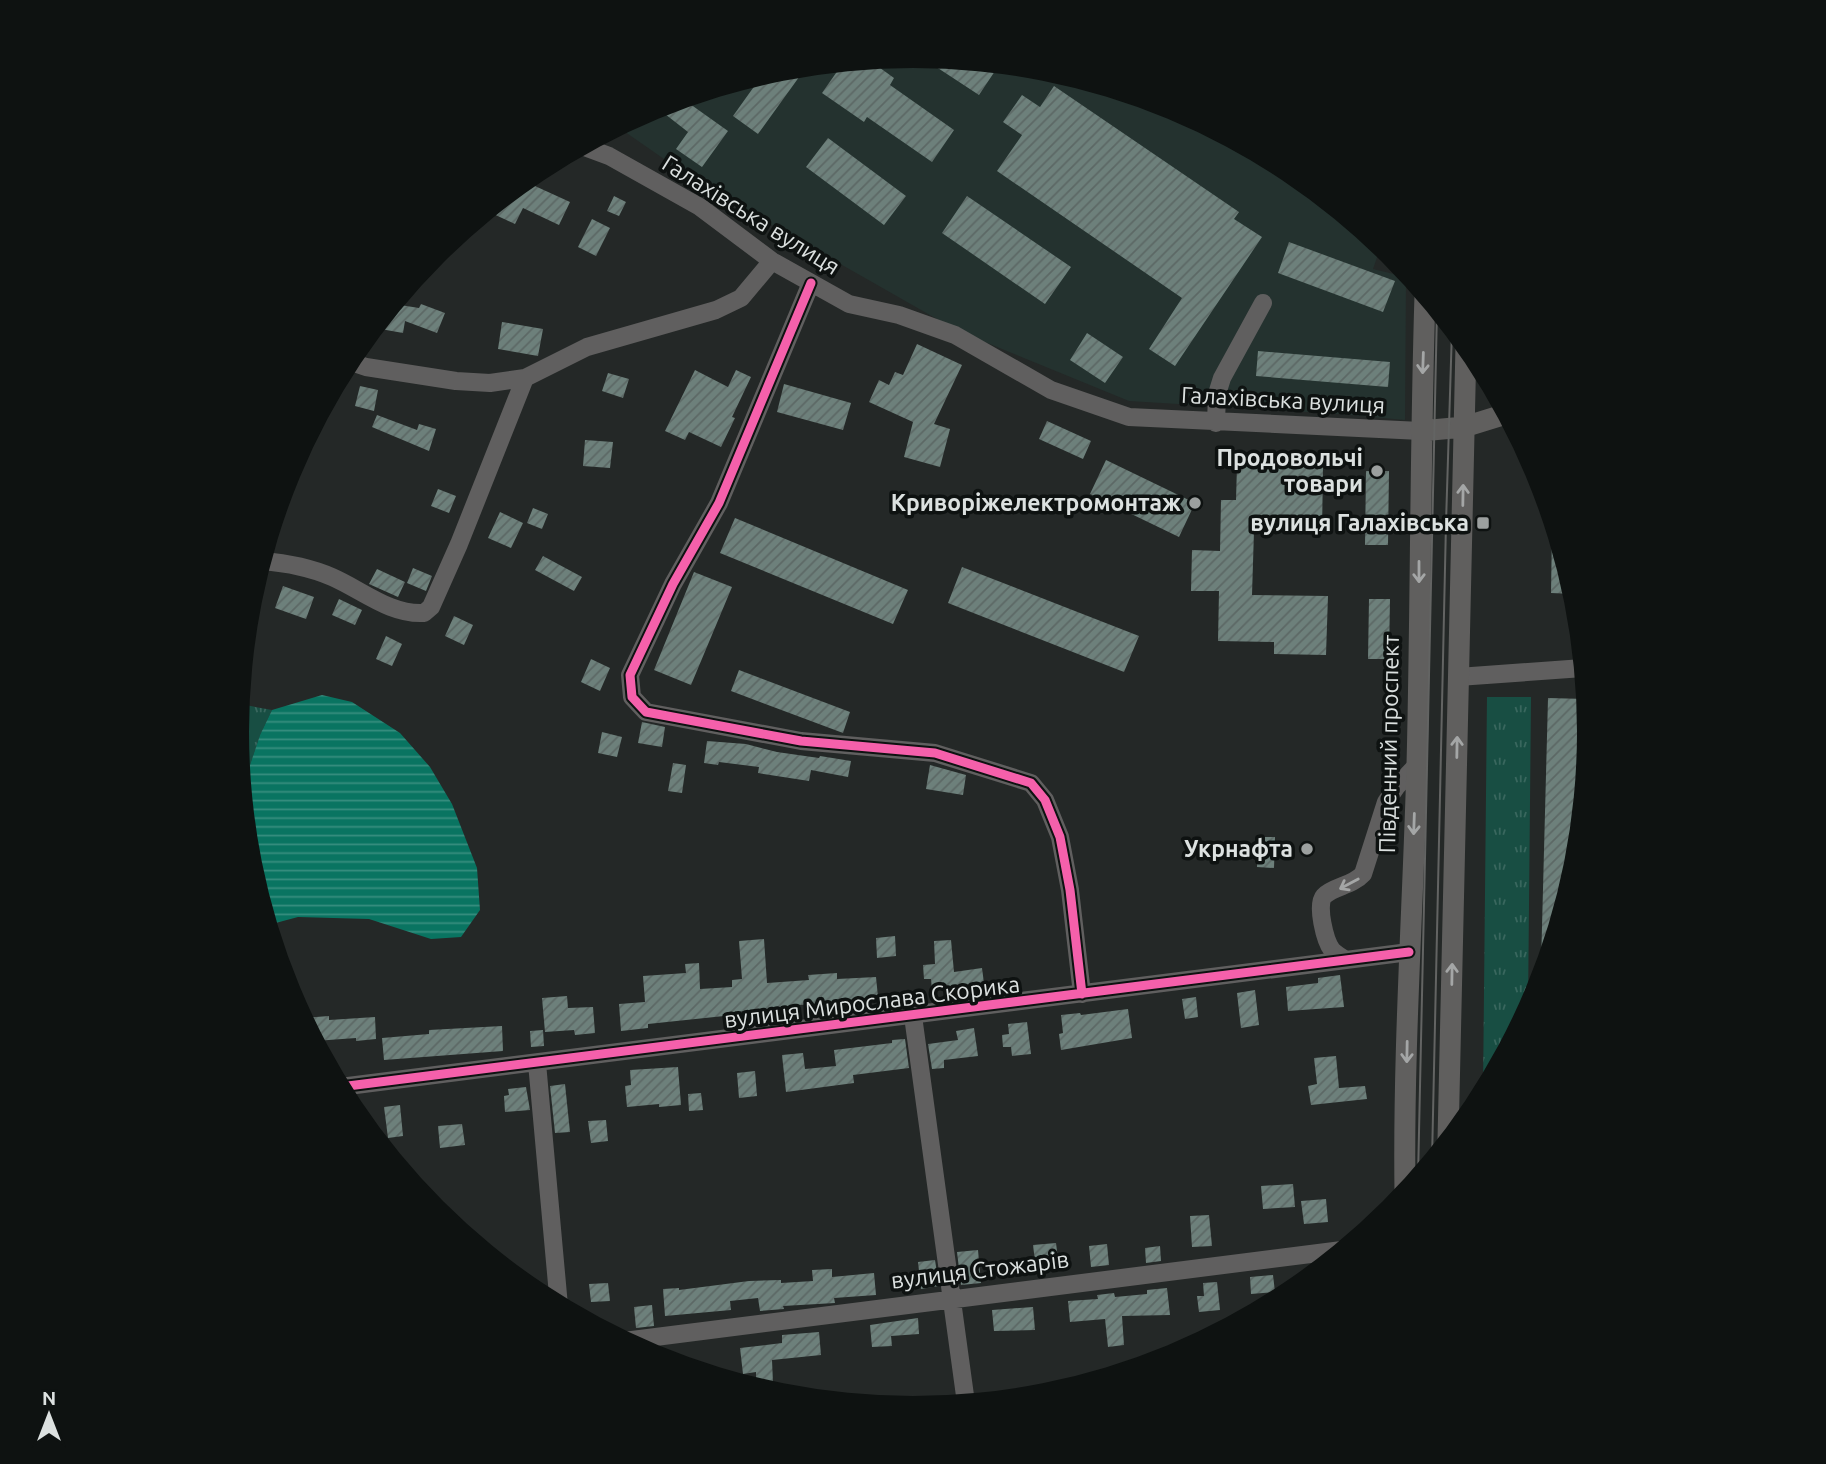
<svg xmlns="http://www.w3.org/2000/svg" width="1826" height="1464" viewBox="0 0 1826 1464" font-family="Ubuntu,sans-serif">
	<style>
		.built { fill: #24322f }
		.grass { fill: url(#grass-tufts) }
		.water { fill: url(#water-rules) }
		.building { fill: url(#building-hatch) }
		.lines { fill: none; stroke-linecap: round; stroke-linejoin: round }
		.minor { stroke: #605f5f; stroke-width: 18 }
		.major { stroke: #605f5e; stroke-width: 21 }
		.tram { stroke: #636463; stroke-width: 2 }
		.cycleway-casing { stroke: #0e1211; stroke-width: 13 }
		.cycleway { stroke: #f560ab; stroke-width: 9 }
		.oneway { stroke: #a4a6a6 }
		.poi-dot { fill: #9ca09f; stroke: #0e1211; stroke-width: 2.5 }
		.labels { text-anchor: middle; stroke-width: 7; stroke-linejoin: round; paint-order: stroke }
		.street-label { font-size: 23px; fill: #dce1e0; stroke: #0e1211 }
		.poi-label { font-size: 23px; font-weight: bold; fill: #dce1e0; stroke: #0e1211; text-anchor: end }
	</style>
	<defs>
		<pattern id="grass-tufts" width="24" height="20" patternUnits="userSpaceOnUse" patternTransform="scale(1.75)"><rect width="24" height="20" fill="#184e43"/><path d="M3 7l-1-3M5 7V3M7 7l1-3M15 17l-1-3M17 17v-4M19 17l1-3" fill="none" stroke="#39675e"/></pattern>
		<pattern id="water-rules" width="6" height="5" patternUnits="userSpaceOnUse" patternTransform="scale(1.75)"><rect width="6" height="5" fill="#097461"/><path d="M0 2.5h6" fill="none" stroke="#388e7f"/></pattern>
		<pattern id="building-hatch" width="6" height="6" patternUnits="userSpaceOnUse" patternTransform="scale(1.75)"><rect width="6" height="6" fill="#6d807b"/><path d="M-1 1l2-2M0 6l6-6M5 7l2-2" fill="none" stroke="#5c6865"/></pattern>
	</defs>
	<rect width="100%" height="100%" fill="#242827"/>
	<path class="built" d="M913,56L1045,69L1172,108L1289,170L1381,246L1373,269L1402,276L1406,282L1405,420L1340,414L1129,401L958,331L700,184L618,127L655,107L782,69Z"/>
	<path class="grass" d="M1487,697H1531L1528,1008L1483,1092Z
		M240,704L272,710L260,735L249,768L241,777L237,732Z"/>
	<path class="water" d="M322,695L352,702L400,733L430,767L452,804L477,868L480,910L461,937L431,939L369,919L298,917L268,925L250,863L241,777L249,768L260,735L272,710Z"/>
	<path class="building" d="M921,57L955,60L999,65L979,95Z
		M869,60L894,78L890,85L954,130L932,162L867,117L864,122L822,93L843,63Z
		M807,66L758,134L733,116L763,74L782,69Z
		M1054,86L1239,212L1234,219L1262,237L1175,366L1149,349L1182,298L997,171L1022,135L1003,122L1022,95L1040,107Z
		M683,99L728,131L702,167L676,149L688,132L656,107Z
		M828,138L906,196L884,225L806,167Z
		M524,181L570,202L559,225L523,208L515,224L487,211Z
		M614,196L626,202L619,216L607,211Z
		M967,196L1071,267L1045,304L942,233Z
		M592,219L610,228L596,256L578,247Z
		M1289,242L1395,281L1383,312L1278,273Z
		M394,304L419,308L421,304L445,313L437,333L405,321L403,333L375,328Z
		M502,322L543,329L538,356L498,349Z
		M1087,333L1123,357L1105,383L1070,360Z
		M917,344L962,365L934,424L950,429L940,467L904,457L913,422L869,402L879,380L889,385L895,372L903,375Z
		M1258,351L1390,362L1388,387L1256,376Z
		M695,370L728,387L736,370L751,377L732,417L735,418L721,447L689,432L685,440L665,431Z
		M608,373L629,379L623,398L602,391Z
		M784,384L851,403L843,430L777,412Z
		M360,386L378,390L374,411L355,406Z
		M377,415L417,430L419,424L436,429L429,451L372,427Z
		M1047,421L1091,441L1083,459L1039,439Z
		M585,440L613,442L610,468L583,466Z
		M1106,460L1195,503L1179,537L1090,494Z
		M1237,465L1323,467L1322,533L1254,531L1252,595L1328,596L1326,655L1274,654V642L1218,641L1219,591H1191L1192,550L1220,551L1221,500H1236Z
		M1366,471H1389L1388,545H1365Z
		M438,489L456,496L449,513L431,506Z
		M533,508L548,514L542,529L527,523Z
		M500,512L523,523L511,548L488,538Z
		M735,518L908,590L893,624L720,553Z
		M1555,530L1574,594L1551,593L1552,531Z
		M543,556L582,577L574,591L535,570Z
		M962,567L1139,636L1124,672L948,603Z
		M413,568L432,576L426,591L407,583Z
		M377,569L405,582L398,597L369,584Z
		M694,572L732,587L691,685L654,670Z
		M283,586L314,597L306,619L275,608Z
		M339,599L362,610L355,625L332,615Z
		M1369,599H1390L1389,659H1368Z
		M454,616L473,625L464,645L445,636Z
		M386,636L402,644L392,666L376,659Z
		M591,659L610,668L600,691L581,682Z
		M739,670L850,712L843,733L731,691Z
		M1548,698L1586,699L1589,732L1576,864L1545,966L1541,965Z
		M642,722L665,727L662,747L638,743Z
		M602,732L622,737L617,757L598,753Z
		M707,741L746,744L777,752L819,758L820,756L851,761L848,777L811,770L809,781L758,773L759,767L719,762L718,765L704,763Z
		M673,763L686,765L682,793L668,791Z
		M930,765L966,775L963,795L926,789Z
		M1258,837H1275L1274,868L1257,867Z
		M895,936L896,956L877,958L876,938Z
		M764,939L767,983L809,980L808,975L837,973V979L876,977L878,997L800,1005L801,1009L780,1010V1008L724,1013V1016L648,1024V1028L621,1031L619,1004L645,1002L643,976L686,973L685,964L699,963L700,989L732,987V980L742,979L739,941Z
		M951,940L954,972L982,968L985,991L969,993V987L932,990L931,979H924L923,965L935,964L934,941Z
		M1340,975L1344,1007L1288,1011L1286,987L1318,983V978Z
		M1255,990L1259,1025L1241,1028L1237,993Z
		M567,996L568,1008L593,1007L595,1033L575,1035L574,1030L545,1032L542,998Z
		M1196,997L1198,1017L1185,1019L1182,999Z
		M1128,1009L1132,1038L1061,1050L1059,1034L1063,1033L1061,1015L1080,1013L1081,1015Z
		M329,1016V1020L375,1017L376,1039L356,1041V1038L315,1041L303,1018Z
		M1027,1022L1031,1054L1012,1056L1011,1047H1003L1002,1035L1009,1034L1008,1024Z
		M502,1026L503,1051L384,1060L382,1038L429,1034V1030Z
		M974,1028L978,1056L944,1060V1068L932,1069L928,1044L958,1040L956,1031Z
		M543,1030L544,1046L531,1047L530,1031Z
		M905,1039L909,1068L853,1075L854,1083L786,1092L782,1055L803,1053L805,1069L836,1066L834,1050L892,1043V1040Z
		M1336,1056L1339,1088L1365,1086L1367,1099L1311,1105L1308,1086L1317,1084L1314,1058Z
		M678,1067L681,1105L659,1107V1104L627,1107L625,1086L631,1085L630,1070Z
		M755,1071L757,1096L739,1098L737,1073Z
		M565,1084L570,1132L555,1133L550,1086Z
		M526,1087L530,1110L505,1112L504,1096L509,1095L508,1089Z
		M701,1093L703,1110L689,1111L688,1094Z
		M400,1105L403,1136L388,1138L384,1107Z
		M606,1120L608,1141L591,1143L588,1121Z
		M462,1124L465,1145L440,1148L438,1126Z
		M1293,1184L1295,1207L1263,1209L1261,1186Z
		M1326,1199L1328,1222L1304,1224L1301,1201Z
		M1209,1215L1212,1246L1192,1247L1190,1216Z
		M1056,1243L1058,1259L1035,1261L1033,1245Z
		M1107,1244L1109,1265L1091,1267L1089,1246Z
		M1160,1246L1161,1261L1146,1263L1145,1248Z
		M978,1250L981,1283L961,1285L957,1252Z
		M935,1260L939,1286L921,1289L918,1262Z
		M832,1269V1277L874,1273L876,1295L834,1298L835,1303L783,1306L784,1309L760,1311L758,1298L730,1301L731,1310L665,1316L663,1289L679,1288V1290L749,1281L781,1280V1283L813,1281L812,1270Z
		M1273,1275L1275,1292L1251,1294L1250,1277Z
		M1217,1282L1220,1310L1199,1312L1197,1296H1204L1203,1283Z
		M608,1283L610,1301L591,1302L589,1284Z
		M1167,1288L1170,1315L1122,1316L1124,1345L1108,1347L1105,1319L1070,1322L1068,1301L1098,1299L1097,1295L1114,1293L1115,1297L1147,1294V1290Z
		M652,1305L654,1326L636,1328L634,1307Z
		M1033,1307L1035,1330L994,1331L992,1310Z
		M918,1318L919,1334L891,1336L892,1346L872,1347L870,1325Z
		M819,1332L821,1355L772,1360L773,1383L756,1384V1372L743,1374L740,1348L782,1343V1335Z"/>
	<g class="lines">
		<path class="minor" d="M582,146L609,156L700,207L772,261L849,304L899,315L955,335L1051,390L1129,417L1421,431
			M811,283L719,503L673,584L630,675L632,697L646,712L801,741L935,753L1031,783L1045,800L1060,837L1070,890L1082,994
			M348,361L366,367L456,381L490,383L525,378L587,347L716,310L741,298L772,261
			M1216,423L1217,394L1222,378L1263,303
			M262,561C287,563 309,567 332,577C362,590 390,615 424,613L431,607L459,544L525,378
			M1458,677L1583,668
			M1346,960C1341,957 1336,954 1332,950C1325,941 1316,905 1324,896C1334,886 1352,886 1363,874L1386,802L1397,786L1417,765
			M913,1016L966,1403
			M537,1063L559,1306
			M340,1087L1409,952
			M624,1341L1342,1250"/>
		<path class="major" d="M1421,431L1464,427L1506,414
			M1448,1140L1466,345
			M1405,1193C1403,1051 1413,908 1417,765C1421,609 1420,452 1425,295"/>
		<path class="tram" d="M1432,1160L1446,523L1452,329
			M1418,1178L1437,310"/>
		<g class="cycleway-casing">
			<path id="cycleway" d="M811,283L719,503L673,584L630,675L632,697L646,712L801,741L935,753L1031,783L1045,800L1060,837L1070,890L1082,994
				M340,1087L1409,952"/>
		</g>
		<use href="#cycleway" class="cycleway"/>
	</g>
	<defs><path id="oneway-shaft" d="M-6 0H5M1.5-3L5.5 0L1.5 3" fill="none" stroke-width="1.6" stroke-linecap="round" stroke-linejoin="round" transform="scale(1.75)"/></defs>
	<g class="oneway">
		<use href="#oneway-shaft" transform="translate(1423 363) rotate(92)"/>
		<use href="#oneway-shaft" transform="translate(1463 495) rotate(-89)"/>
		<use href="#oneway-shaft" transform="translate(1419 572) rotate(90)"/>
		<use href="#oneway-shaft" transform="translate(1457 747) rotate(-89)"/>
		<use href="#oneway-shaft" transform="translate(1414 824) rotate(92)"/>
		<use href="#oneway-shaft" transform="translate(1349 884) rotate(152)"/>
		<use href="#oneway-shaft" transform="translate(1452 974) rotate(-89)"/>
		<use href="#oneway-shaft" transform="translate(1407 1052) rotate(91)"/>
	</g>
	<g class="poi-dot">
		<circle cx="1377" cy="471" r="7"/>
		<circle cx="1195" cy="503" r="7"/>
		<rect x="1476" y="516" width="14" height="14" rx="3.5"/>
		<circle cx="1307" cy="849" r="7"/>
	</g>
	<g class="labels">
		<g class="street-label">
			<text transform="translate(751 215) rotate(32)" y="8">Галахівська вулиця</text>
			<text transform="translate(1283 400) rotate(3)" y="8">Галахівська вулиця</text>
			<text transform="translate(1389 744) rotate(-89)" y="8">Південний проспект</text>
			<text transform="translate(872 1002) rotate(-7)" y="8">вулиця Мирослава Скорика</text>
			<text transform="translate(980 1270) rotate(-7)" y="8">вулиця Стожарів</text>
		</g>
		<g class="poi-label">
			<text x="1363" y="466">Продовольчі<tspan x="1363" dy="26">товари</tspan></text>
			<text x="1181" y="511">Криворіжелектромонтаж</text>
			<text x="1469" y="531">вулиця Галахівська</text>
			<text x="1293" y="857">Укрнафта</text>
		</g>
	</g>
	<path d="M0 0H1826V1464H0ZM249 732a664 664 0 1 1 1328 0a664 664 0 1 1-1328 0Z" fill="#0e1211" fill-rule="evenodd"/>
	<g transform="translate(49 1415)" stroke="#0e1211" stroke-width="5" paint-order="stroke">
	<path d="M0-5L12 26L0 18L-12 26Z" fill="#dce1e0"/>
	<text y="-10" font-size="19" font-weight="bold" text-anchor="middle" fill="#dce1e0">N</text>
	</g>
</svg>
